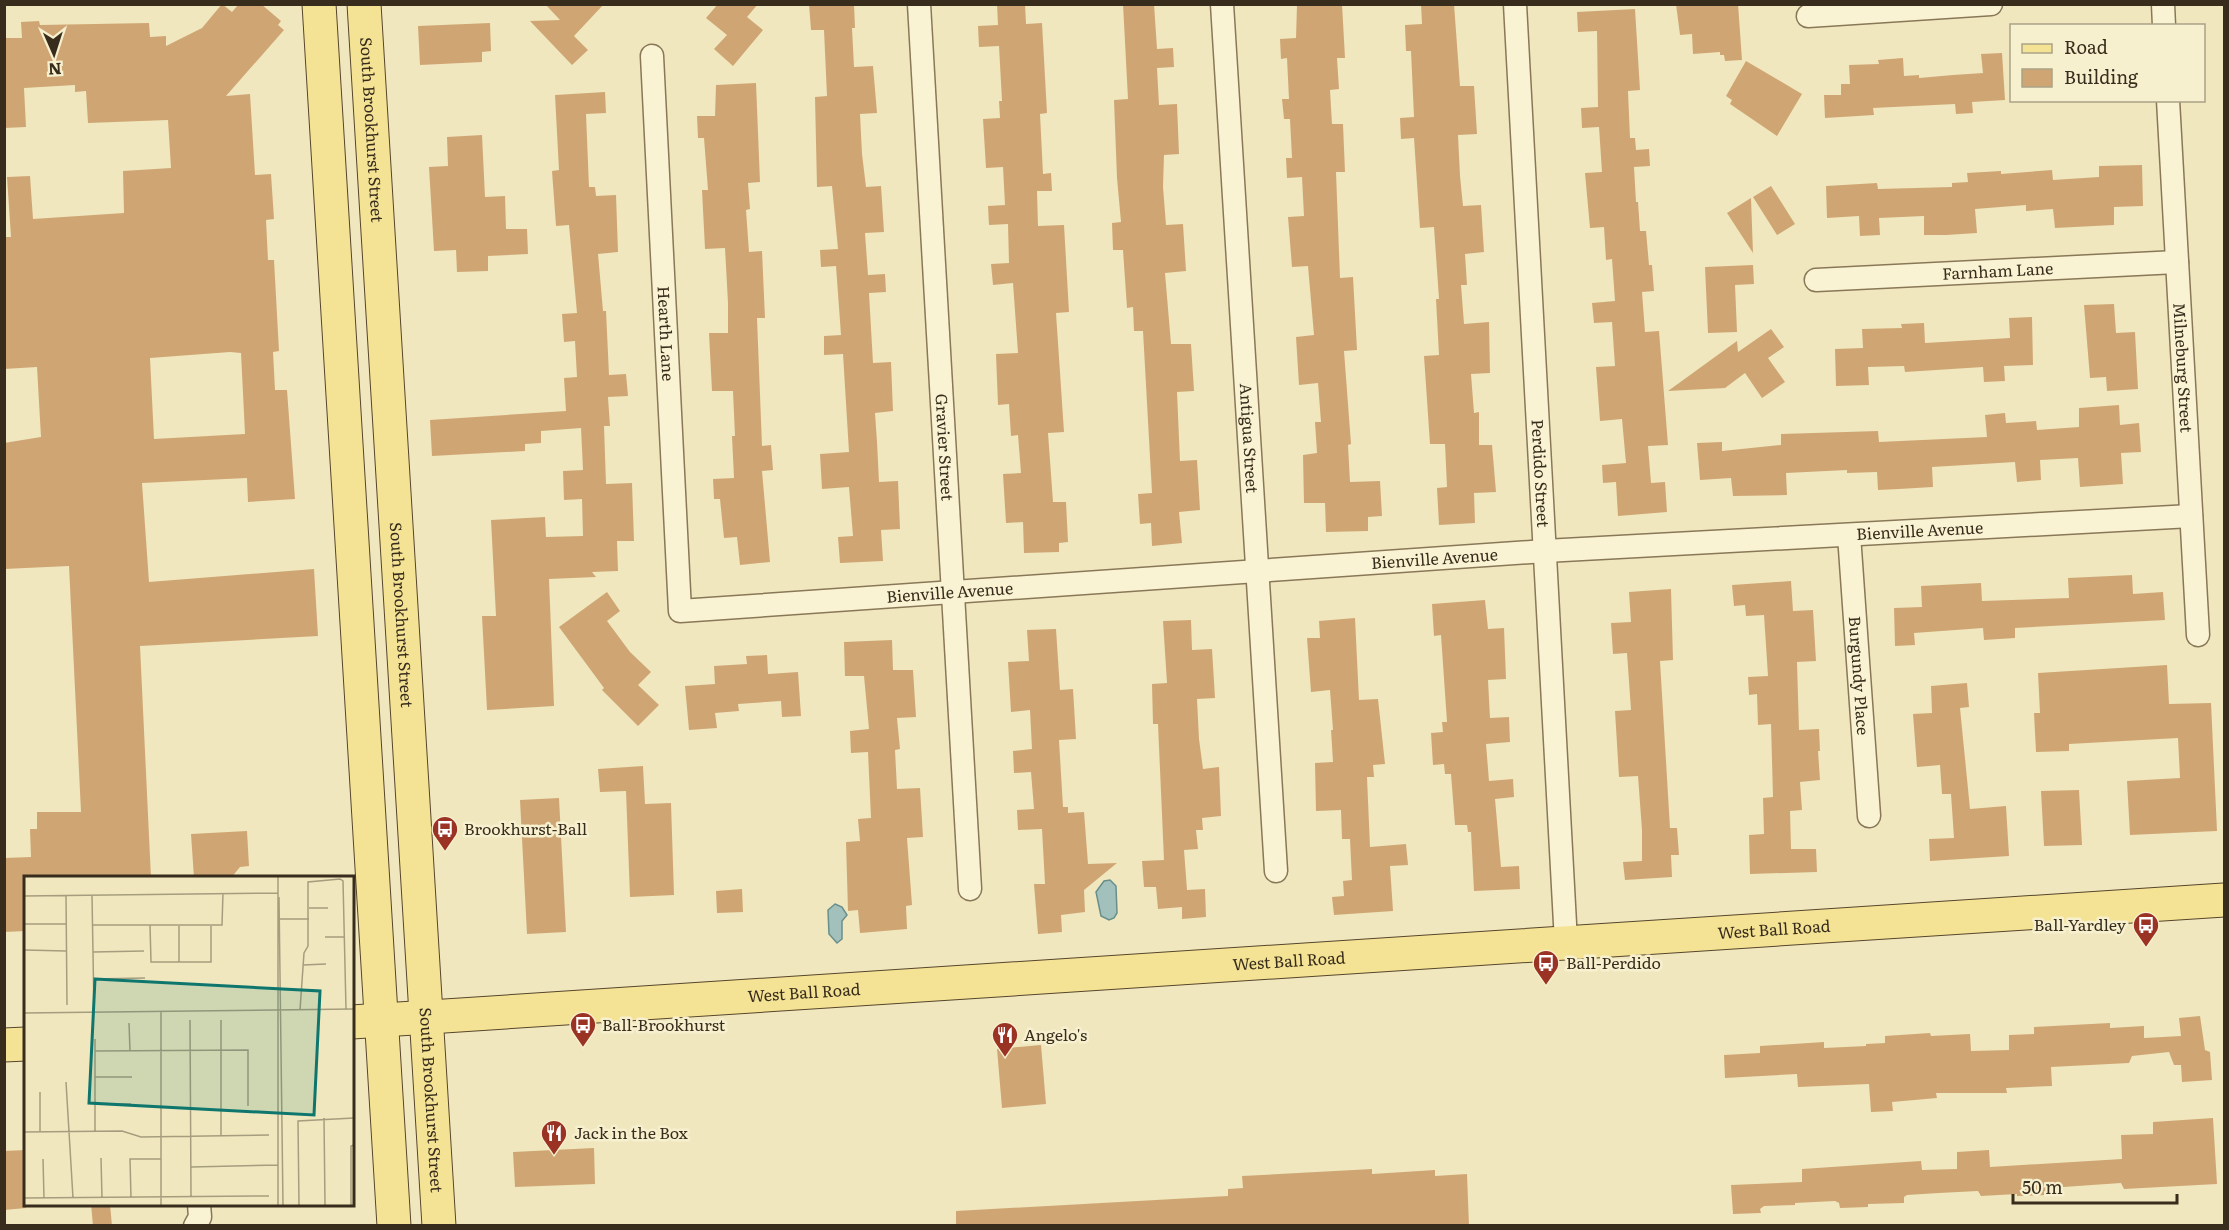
<svg xmlns="http://www.w3.org/2000/svg" width="2229" height="1230" viewBox="0 0 2229 1230" font-family="Literata,serif">
	<style>
		.water { fill: #a3c1bc; stroke: #698f8b; stroke-width: 1.5 }
		.building { fill: #cfa673; fill-rule: evenodd }
		.lines { fill: none; stroke-linecap: round; stroke-linejoin: round }
		.street-casing { stroke: #897857; stroke-width: 25 }
		.primary-casing { stroke: #56452b; stroke-width: 35 }
		.street { stroke: #faf3d3; stroke-width: 22 }
		.primary { stroke: #f5e395; stroke-width: 33 }
		.labels { text-anchor: middle; stroke-width: 5; stroke-linejoin: round; paint-order: stroke }
		.street-label { font-size: 16px; fill: #382d1c; stroke: #f7f0cf }
		.poi-label { font-size: 16px; fill: #382d1c; stroke: #f7f0cf; text-anchor: start }
		.inset-road { fill: none; stroke: #a69d7e; stroke-width: 1.5 }
		.view { fill: #0f766e; fill-opacity: 0.15; stroke: #0f766e; stroke-width: 3 }
		.inset-edge { fill: none; stroke: #382d1c; stroke-width: 3 }
	</style>
	<rect width="100%" height="100%" fill="#f0e7bf"/>
	<path class="water" d="M1110,880L1116,886L1117,913L1114,918L1109,920L1101,916L1096,892L1104,881Z
		M835,904L842,907L847,915L842,921V939L837,943L829,934L828,910Z"/>
	<path class="building" d="M222,4L232,12L239,4H261L281,21L278,25L284,30L226,96L250,94L255,175L271,174L274,219L266,220L268,260H274L279,351L273,352L275,390H287L295,499L248,502L247,478L142,483L149,582L314,569L318,636L140,646L151,878H26V931L4,932V858L31,857L30,829H37V812H81L69,566L4,569V443L41,437L37,367L4,369V237H11L7,177L30,176L33,219L124,213L123,171L171,168L168,120L88,123L86,91L75,92V85L24,88L26,127L4,128V38H22L21,22L39,21L40,25L149,23L150,37L166,36V46L202,28ZM230,352L241,353L245,434L154,439L150,358Z
		M545,4H604L574,36L588,50L572,65L530,21L560,20Z
		M718,4H758L747,17L763,30L733,66L714,49L727,35L706,18Z
		M809,4H854L855,28H852L854,67L873,66L877,113L860,114L862,154L866,187L881,186L884,232L865,233L868,275L885,274L886,292L869,293L873,363L891,362L893,411L875,413L877,442L879,482L898,481L900,529L881,530L883,561L840,563L838,537L853,536L849,487L822,489L820,454L849,452L843,354L824,355V336L841,335L836,266L821,267L820,250L838,249L832,186L817,187L815,97L827,96L824,30H811Z
		M997,4H1025L1026,24L1042,23L1047,113L1040,114L1043,174L1051,173L1052,191H1037L1038,226L1064,225L1069,312L1056,313L1064,432L1048,433L1053,502H1066L1068,542L1059,543V552L1024,553L1023,522L1006,523L1003,474L1021,473L1018,435L1011,436L1009,404L998,405L996,354L1018,353L1013,283L993,285L991,264L1009,263L1008,224L989,225L988,206L1005,205L1003,167L986,168L983,119L1000,118L999,101H1002L999,46L979,47L978,26L998,25Z
		M1123,4H1154L1157,49L1173,48L1174,67L1157,68L1159,105L1177,104L1179,154L1164,155L1163,187L1166,225L1183,224L1186,271L1165,273L1171,344H1191L1194,391L1177,392L1180,461L1197,460L1200,510L1179,512L1182,543L1152,546L1151,523L1140,524L1138,494L1152,493L1143,331H1134L1133,307L1127,308L1123,250H1113L1112,223L1121,222L1117,178L1114,100L1128,99Z
		M1342,4L1345,58H1337L1339,89L1330,90L1332,124H1343L1345,172H1336L1340,278L1353,277L1357,350L1344,351L1351,444L1348,445L1350,482L1380,481L1382,516L1368,517V531L1326,532L1325,503H1304L1303,455L1317,453L1315,422H1321L1318,383L1299,385L1296,337L1314,335L1308,266L1292,267L1288,217L1304,216L1302,177L1287,178L1286,158H1292L1290,119H1284L1282,99H1289L1287,58L1281,59L1280,39L1296,38L1297,5Z
		M1421,4H1454L1460,86H1474L1477,134L1458,135L1460,176L1463,206L1481,205L1484,252L1465,254L1467,285H1461L1464,324L1489,322L1490,373L1471,374L1474,413L1479,412V445H1492L1496,492L1474,493L1475,523L1439,525L1437,488L1447,487L1445,444H1430L1424,356L1439,355L1436,299H1439L1434,227L1420,228L1414,138L1401,139L1400,118L1414,117L1411,51H1406L1405,25L1422,24Z
		M1676,4H1738L1742,60L1725,61L1724,55H1720V52L1693,54L1692,34L1680,35Z
		M1635,9L1640,90L1628,91L1630,138H1635L1636,150L1649,149L1650,166L1634,167L1636,202H1638L1640,231H1646L1649,265H1652L1654,291L1642,292L1645,332L1659,331L1668,445L1648,446L1651,483L1665,482L1667,512L1618,516L1616,482L1603,483L1602,465L1626,463L1622,419L1600,421L1596,367L1615,366L1612,322L1594,323L1592,303L1615,301L1612,259L1606,260L1604,227L1590,228L1585,173L1602,172L1599,127L1582,128L1581,108L1598,107L1597,31L1578,32L1577,12Z
		M490,23L491,51L482,52V62L420,65L418,26Z
		M2002,53L2005,100L1972,102L1973,113L1956,114L1955,104L1873,108L1874,115L1825,118L1824,95H1841V84H1850L1849,65L1879,64L1878,60L1903,58L1904,76L1919,75V78L1953,75L1983,73L1981,54Z
		M1746,61L1802,94L1777,136L1730,104L1732,100L1726,96Z
		M756,83L760,182L748,183L750,209L746,210L749,252L762,251L765,318H757L762,446L771,445L773,470L762,471L770,562L740,565L737,537L724,538L720,499H714L713,479L734,478L732,436H735L733,391H712L709,333H728V303L725,248L705,249L702,190H708L704,138H698L697,116H715L716,85Z
		M605,92L606,113L586,114L589,187H595L596,196L616,195L618,252L598,254L603,311H606L609,375L626,374L628,396L608,397L610,426H604L606,484L632,483L634,541H617L618,571L592,572L596,577L549,579L554,706L487,710L482,616H496L491,520L545,517L546,537L583,536L582,499L564,500L563,471L583,470L581,428L541,431V443L525,444V451L432,456L430,420L566,411L564,378L577,377L575,341L564,342L562,314L577,313L569,225L556,226L552,171L559,170L555,95Z
		M482,135L485,197L505,196L506,229H527L528,254L488,256V271L457,272L456,250L434,251L429,167L448,166L447,137Z
		M2142,165L2143,206L2114,207V225L2055,228L2053,209L2026,211V205L1975,209L1977,233L1946,235H1924V216L1879,218L1880,235L1860,236L1859,216L1827,218L1826,186L1877,183L1878,189L1952,187V183L1968,182L1967,173L2001,171V174L2052,170L2053,180L2099,177V166Z
		M1771,186L1795,224L1777,235L1753,197Z
		M1751,198L1753,253L1727,213Z
		M1753,265L1754,284L1735,285L1737,332L1708,333L1705,267Z
		M2114,304L2116,333L2135,332L2138,389L2107,391L2106,377L2090,378L2084,305Z
		M2032,317L2033,365L2004,366L2005,381L1984,382L1983,367L1905,372L1904,366L1868,367L1869,385L1836,386L1835,349L1863,348L1862,329L1902,328L1901,324L1924,323L1925,343L2010,338L2009,318Z
		M1771,329L1784,347L1768,358L1785,382L1762,398L1745,373L1725,388L1668,391L1737,341L1738,352Z
		M2119,405L2120,425L2139,423L2141,452L2121,453L2123,484L2080,487L2078,458L2040,460L2041,480L2017,482L2015,462L1932,467L1933,487L1899,489L1878,490L1877,472L1847,473V470L1786,473L1787,495L1733,496L1731,478L1700,480L1697,443L1722,442V451L1781,445V434L1878,431L1879,442L1987,437L1985,415L2005,413L2006,423L2036,421L2037,430L2079,427V408Z
		M2132,575L2133,594L2163,592L2165,620L2015,628V638L1984,640L1983,628L1914,633L1915,645L1895,646L1894,608L1922,607L1921,586L1981,583L1982,601L2069,598L2068,578Z
		M1791,581L1793,611L1813,610L1816,661L1797,662L1799,730L1819,729L1820,751H1818L1820,780L1800,782L1802,810L1790,811L1791,849H1816L1817,872L1750,874L1749,835L1764,834L1763,798L1773,797L1771,724L1758,725L1757,694L1749,695L1748,677L1768,676L1764,615L1746,616L1745,605L1734,606L1732,585Z
		M1671,589L1673,660L1660,661L1670,828H1677L1679,855H1671L1672,877L1625,880L1623,862L1642,861V830L1638,776L1619,777L1615,711L1631,710L1627,653L1613,654L1611,623L1631,622L1629,592Z
		M607,592L620,611L607,621L630,652L651,672L638,685L659,705L638,726L602,690L604,688L559,627Z
		M1485,600L1488,629L1504,628L1506,679L1488,680L1490,718L1509,717L1510,742L1486,744L1489,781L1513,779L1514,797L1495,799L1501,867L1519,866L1520,889L1474,891L1471,832H1468L1467,825H1455L1451,774H1445L1444,764L1433,765L1431,733L1443,732L1442,722H1447L1441,635L1434,636L1432,604Z
		M1355,618L1359,700L1378,699L1385,764L1373,765L1374,777H1367L1370,847L1406,844L1408,865L1390,866L1393,911L1334,915L1332,897L1344,896L1343,881L1352,880L1350,839H1342L1341,810L1316,811L1315,763L1333,762L1331,730H1333L1330,690L1311,692L1307,638H1320L1319,621Z
		M1191,620L1192,650L1212,649L1215,698L1197,699L1199,739L1203,769L1219,767L1221,816L1202,818L1203,830H1196L1198,849L1184,850L1187,890L1205,889L1206,917L1182,919V907L1158,909L1156,887H1144L1142,861L1164,860L1158,724H1153L1152,684L1167,683L1163,621Z
		M1056,629L1060,690L1073,689L1076,739L1059,740L1063,807H1068V813L1084,812L1088,864L1117,863L1084,890L1085,912L1061,915L1062,932L1038,934L1034,884H1045L1042,829L1018,830L1017,810L1034,809L1031,772L1014,773L1013,751L1032,749L1030,710L1011,712L1008,662L1029,661L1027,630Z
		M892,640L893,670H913L916,717L897,718L900,749L895,750L897,789L920,788L923,837L907,838L912,905L906,906L907,929L860,933L858,910L848,911L846,842L860,841L858,819L871,818L868,752L851,753L850,731L869,729L864,676H845L844,642Z
		M767,655L768,674L798,672L801,716L782,717L781,701L738,704L739,711L715,713L717,728L689,730L685,686L715,684L714,666L747,664L746,656Z
		M2167,665L2169,704L2211,703L2217,831L2130,835L2127,781L2180,778L2178,738L2069,744V751L2036,752L2034,713H2040L2038,673Z
		M1967,683L1969,707L1960,708L1970,809L2006,806L2009,856L1930,861L1929,839L1954,838L1951,794H1942L1940,765L1917,767L1913,714L1932,713L1931,686Z
		M643,766L645,804L671,803L674,895L630,897L626,791L600,792L598,769Z
		M2079,790L2082,845L2044,846L2041,791Z
		M559,798L566,932L527,934L520,800Z
		M247,831L249,866L240,867L231,878H194L191,834Z
		M742,889L743,912L717,913L716,891Z
		M2200,1016L2205,1050L2210,1052L2212,1080L2182,1082L2181,1065H2174L2169,1052L2132,1056L2129,1063L2051,1067L2052,1086L2006,1088L2007,1093H1936L1937,1098L1892,1102L1893,1111L1871,1112L1869,1084L1798,1087L1797,1074L1725,1078L1724,1055L1760,1053V1046L1824,1042V1048L1866,1046V1044L1885,1043V1036L1930,1033L1931,1036L1970,1034L1971,1051L2009,1050V1035L2034,1034V1027L2110,1023V1028L2144,1026V1038L2181,1036L2179,1018Z
		M1041,1045L1046,1104L1002,1108L997,1049Z
		M2213,1118L2217,1184L2124,1189L2121,1183L2049,1188L2046,1195L2017,1196V1194L1981,1196L1978,1191L1939,1193L1907,1195L1904,1197V1203L1868,1204V1207L1840,1208L1839,1203L1835,1201L1795,1203V1205L1764,1206L1760,1209L1761,1213L1733,1214L1731,1185L1802,1182V1169L1921,1161L1922,1170L1957,1169V1152L1989,1150L1990,1167L2122,1159L2121,1135L2153,1134V1122Z
		M594,1148L595,1184L515,1187L513,1152Z
		M26,1150V1208L4,1210V1151Z
		M1372,1169V1174L1435,1170V1176L1467,1174L1469,1226H956V1211L1228,1196V1189L1243,1188L1242,1176Z
		M91,1204H110L112,1226H93Z"/>
	<g class="lines">
		<g class="street-casing">
			<g id="street">
				<path id="s1" d="M919,4L970,889"/>
				<path id="s2" d="M1222,4L1276,871"/>
				<path id="s3" d="M1515,4L1566,942"/>
				<path d="M2163,4L2164,26"/>
				<path d="M1808,16L1991,4"/>
				<path id="s4" d="M652,56L680,611L1545,551L2191,516"/>
				<path id="s5" d="M2168,100L2198,635"/>
				<path id="s6" d="M1816,280L2177,262"/>
				<path id="s7" d="M1849,535L1869,816"/>
				<path d="M195,1226L200,1217L199,1204"/>
			</g>
		</g>
		<g class="primary-casing">
			<g id="primary">
				<path d="M319,4L394,1226"/>
				<path id="s8" d="M364,4L439,1226"/>
				<path id="s9" d="M352,1022L2224,900"/>
				<path d="M4,1045L26,1044"/>
			</g>
		</g>
		<use href="#street" class="street"/>
		<use href="#primary" class="primary"/>
	</g>
	<defs>
		<g id="bus-pin" transform="scale(1.35)"><path d="M0 17L-7.5 6A9.5 9.5 0 1 1 7.5 6Z" fill="#9b3324" stroke="#f7f0cf"/><path d="M-5-6H5V4H4V6H2V4H-2V6H-4V4H-5ZM-3.5-4V0h7V-4ZM-3.5 1.2v1.5H-2V1.2ZM2 1.2v1.5H3.5V1.2Z" fill="#fff"/></g>
		<g id="restaurant-pin" transform="scale(1.35)"><path d="M0 17L-7.5 6A9.5 9.5 0 1 1 7.5 6Z" fill="#9b3324" stroke="#f7f0cf"/><path d="M-5-6h1v4h1v-4h1v4h1v-4h1v5L-1.5 .5V6h-2V.5L-5-1ZM5-6V6H3V1.5H1.5Q1.5-4 5-6Z" fill="#fff"/></g>
	</defs>
	<g fill-rule="evenodd">
		<use href="#bus-pin" x="445" y="829"/>
		<use href="#bus-pin" x="2146" y="925"/>
		<use href="#bus-pin" x="1546" y="963"/>
		<use href="#bus-pin" x="583" y="1025"/>
		<use href="#restaurant-pin" x="1005" y="1035"/>
		<use href="#restaurant-pin" x="554" y="1133"/>
	</g>
	<g class="labels">
		<g class="street-label">
			<text dy="6" stroke="none"><textPath href="#s8" startOffset="126">South Brookhurst Street</textPath></text>
			<text dy="6" stroke="none"><textPath href="#s6" startOffset="182">Farnham Lane</textPath></text>
			<text dy="6" stroke="none"><textPath href="#s4" startOffset="278">Hearth Lane</textPath></text>
			<text dy="6" stroke="none"><textPath href="#s5" startOffset="268">Milneburg Street</textPath></text>
			<text dy="6" stroke="none"><textPath href="#s2" startOffset="435">Antigua Street</textPath></text>
			<text dy="6" stroke="none"><textPath href="#s1" startOffset="444">Gravier Street</textPath></text>
			<text dy="6" stroke="none"><textPath href="#s3" startOffset="470">Perdido Street</textPath></text>
			<text dy="6" stroke="none"><textPath href="#s4" startOffset="1798">Bienville Avenue</textPath></text>
			<text dy="6" stroke="none"><textPath href="#s4" startOffset="1312">Bienville Avenue</textPath></text>
			<text dy="6" stroke="none"><textPath href="#s4" startOffset="826">Bienville Avenue</textPath></text>
			<text dy="6" stroke="none"><textPath href="#s8" startOffset="612">South Brookhurst Street</textPath></text>
			<text dy="6" stroke="none"><textPath href="#s7" startOffset="141">Burgundy Place</textPath></text>
			<text dy="6" stroke="none"><textPath href="#s9" startOffset="1425">West Ball Road</textPath></text>
			<text dy="6" stroke="none"><textPath href="#s9" startOffset="939">West Ball Road</textPath></text>
			<text dy="6" stroke="none"><textPath href="#s9" startOffset="453">West Ball Road</textPath></text>
			<text dy="6" stroke="none"><textPath href="#s8" startOffset="1098">South Brookhurst Street</textPath></text>
		</g>
		<g class="poi-label">
			<text x="464" y="835">Brookhurst-Ball</text>
			<text x="2126" y="931" text-anchor="end">Ball-Yardley</text>
			<text x="1566" y="969">Ball-Perdido</text>
			<text x="602" y="1031">Ball-Brookhurst</text>
			<text x="1024" y="1041">Angelo's</text>
			<text x="574" y="1139">Jack in the Box</text>
		</g>
	</g>
	<g transform="translate(24 876)">
		<rect width="330" height="330" fill="#f0e7bf"/>
		<path class="inset-road" d="M42,19L43,129M68,19L70,136M0,20L254,17M255,21L259,329M285,32H304M255,43H285M0,48H42M69,49H198L199,17M126,49L127,86H187V50M155,50V86M301,61H320M1,74L42,75M69,76L120,75M279,89L302,88M69,103L121,102M276,134L280,77L284,70V6L316,3L319,5L322,133M137,135V329M0,137L330,133M166,144L167,321M197,144V260M105,147L106,175M71,163V255M71,175L224,174V230M71,201H108M42,206L49,322M16,216V256M71,228H107M300,242L301,329M0,256L98,255L117,261L245,259M77,282L78,322M19,283L20,322M167,291L254,289M0,322L245,320M107,322L106,283H137M254,329V1M275,329L274,245L330,242M327,329V270L330,269"/>
		<path class="view" d="M71,103L296,115L290,239L65,227Z"/>
		<rect width="330" height="330" class="inset-edge"/>
	</g>
	<rect width="2229" height="1230" fill="none" stroke="#382d1c" stroke-width="12"/>
	<rect x="2010" y="24" width="195" height="78" fill="#f7f0cf" stroke="#aba287" stroke-width="1.5"/>
	<rect x="2022" y="44" width="30" height="9" fill="#f5e395" stroke="#aba287" stroke-width="1.5"/>
	<text x="2064" y="54" font-size="18" fill="#382d1c">Road</text>
	<rect x="2022" y="69" width="30" height="18" fill="#cfa673" stroke="#aba287" stroke-width="1.5"/>
	<text x="2064" y="84" font-size="18" fill="#382d1c">Building</text>
	<g transform="translate(54 54) rotate(177)" stroke="#f7f0cf" stroke-width="4.5" paint-order="stroke">
	<path d="M0-4.5L10 22L0 15L-10 22Z" fill="#382d1c"/>
	<text y="-9" font-size="16" font-weight="bold" text-anchor="middle" fill="#382d1c">N</text>
	</g>
	<path d="M2013 1194v9h164v-9" fill="none" stroke="#382d1c" stroke-width="3"/>
	<text x="2022" y="1194" font-size="18" fill="#382d1c" stroke="#f7f0cf" stroke-width="4.5" paint-order="stroke">50 m</text>
</svg>
